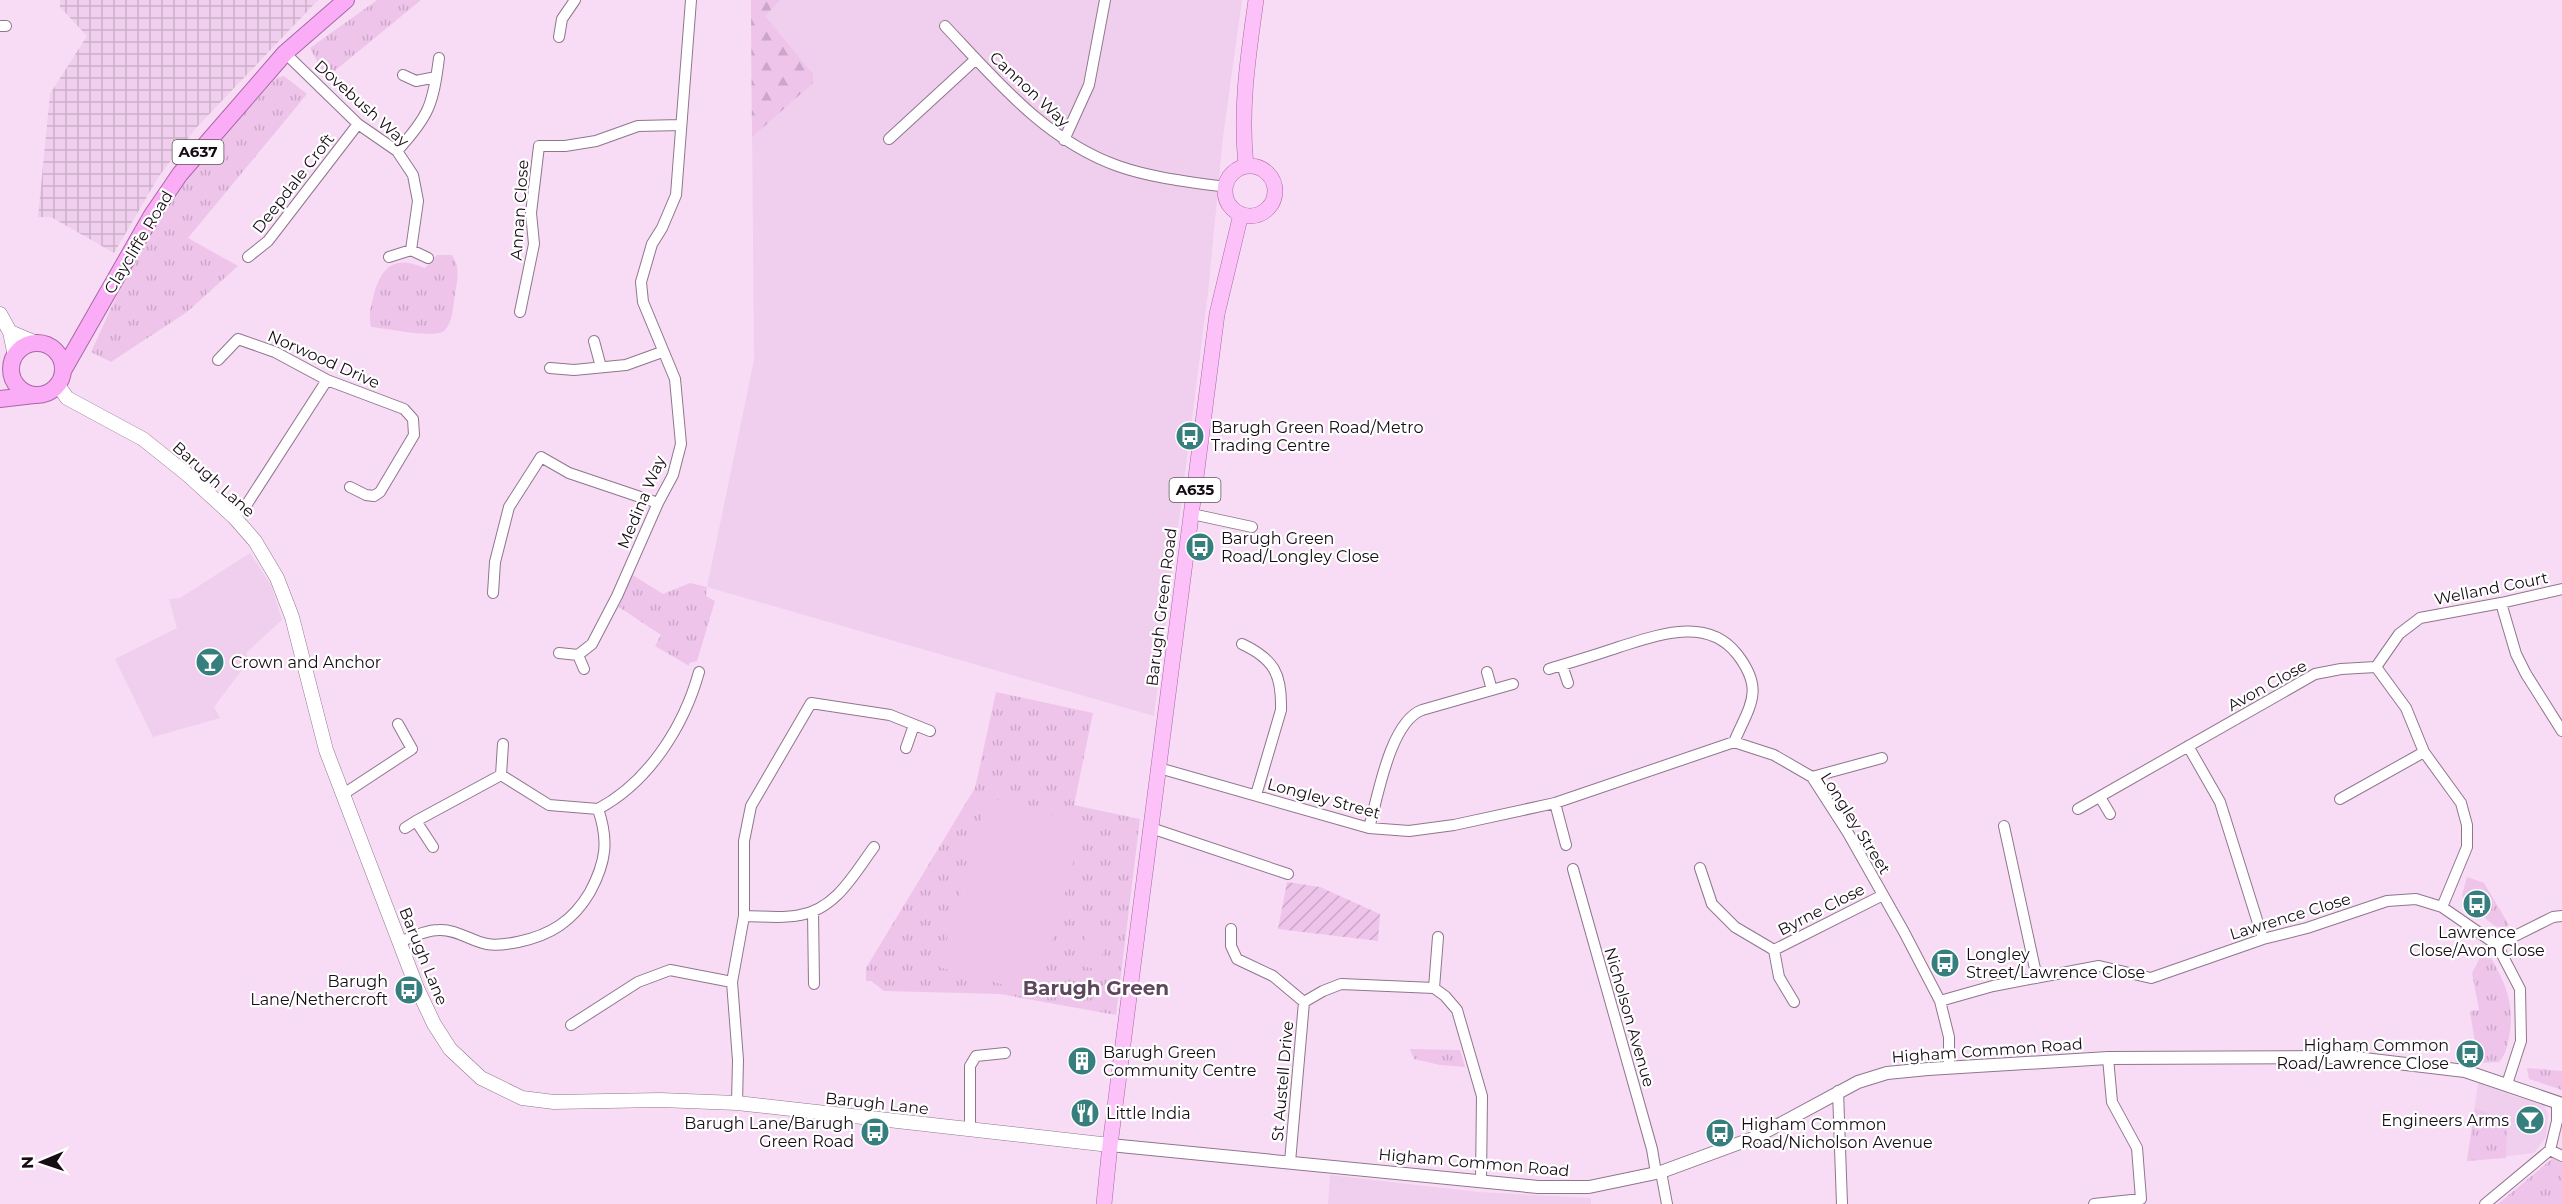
<svg xmlns="http://www.w3.org/2000/svg" width="2562" height="1204" viewBox="0 0 2562 1204" font-family="Montserrat,sans-serif">
	<style>
		.built { fill: #f0ceed }
		.industrial { fill: url(#industrial-grid) }
		.grass { fill: url(#grass-tufts) }
		.forest { fill: url(#forest-firs) }
		.garden { fill: url(#garden-furrows) }
		.pitch { fill: #eec4eb }
		.lines { fill: none; stroke-linecap: round; stroke-linejoin: round }
		.minor-casing { stroke: #8f768d; stroke-width: 12 }
		.tertiary-casing { stroke: #8f768d; stroke-width: 14 }
		.secondary-casing { stroke: #8f768d; stroke-width: 15 }
		.primary-casing { stroke: #a967a5; stroke-width: 16 }
		.trunk-casing { stroke: #a967a5; stroke-width: 18 }
		.minor { stroke: #fff; stroke-width: 10 }
		.tertiary { stroke: #fff; stroke-width: 12 }
		.secondary { stroke: #fff; stroke-width: 14 }
		.primary { stroke: #fbc1f8; stroke-width: 15 }
		.trunk { stroke: #faacf6; stroke-width: 16 }
		.labels { text-anchor: middle; stroke-width: 4.5; stroke-linejoin: round; paint-order: stroke }
		.shield { fill: #fff; stroke: #5c565b; stroke-width: 1.5 }
		.shield-label { font-size: 15px; font-weight: bold; fill: #160d15 }
		.street-label { font-size: 16px; fill: #160d15; stroke: #fff }
		.poi-label { font-size: 16px; fill: #160d15; stroke: #fff; text-anchor: start }
		.quarter-label { font-size: 20px; font-weight: bold; fill: #5e475c; stroke: #fff }
	</style>
	<defs>
		<pattern id="industrial-grid" width="8" height="8" patternUnits="userSpaceOnUse" patternTransform="scale(1.5)"><rect width="8" height="8" fill="#f0ceed"/><path d="M0 4h8M4 0v8" fill="none" stroke="#cdb0ca"/></pattern>
		<pattern id="grass-tufts" width="24" height="20" patternUnits="userSpaceOnUse" patternTransform="scale(1.5)"><rect width="24" height="20" fill="#eec4eb"/><path d="M3 7l-1-3M5 7V3M7 7l1-3M15 17l-1-3M17 17v-4M19 17l1-3" fill="none" stroke="#cba7c9"/></pattern>
		<pattern id="forest-firs" width="22" height="20" patternUnits="userSpaceOnUse" patternTransform="scale(1.5)"><rect width="22" height="20" fill="#eec4eb"/><path d="M5 1l3.5 6h-7zM16 11l3.5 6h-7z" fill="#cba7c9"/></pattern>
		<pattern id="garden-furrows" width="10" height="10" patternUnits="userSpaceOnUse" patternTransform="scale(1.5)"><rect width="10" height="10" fill="#eec4eb"/><path d="M-1 1l2-2M0 10L10 0M9 11l2-2" fill="none" stroke="#cba7c9"/></pattern>
	</defs>
	<rect width="100%" height="100%" fill="#f8dcf5"/>
	<path class="built" d="M751,0H1242L1223,137L1208,293L1154,716L707,587L754,360Z
		M250,553L271,585L282,620L247,652V663L214,707L220,718L153,737L115,659L177,628L169,599L180,598Z
		M2478,1083L2517,1097L2543,1103L2548,1114L2546,1137L2534,1153L2467,1161Z
		M1330,1175L1478,1192L1591,1198V1204H1328Z"/>
	<path class="industrial" d="M60,0H318L196,128L159,176L114,253L51,217H38L50,94L87,36L60,7Z"/>
	<path class="grass" d="M377,0H421L326,78L310,48Z
		M284,76L307,94L188,238L238,266L187,312L111,362L91,352C112,307 131,261 157,220C190,169 236,124 276,78Z
		M437,255H452C461,268 457,281 455,295C453,306 453,323 444,331C434,339 386,328 371,327C368,315 371,306 374,294C382,265 396,255 425,268Z
		M631,574L663,594L690,583L707,587L706,596L715,601L697,661L689,663V666L655,646L661,635L619,607Z
		M996,692L1093,713L1074,805L1140,819L1116,1015L1000,994L884,991L871,981H866V968L975,788Z
		M2467,877L2484,883L2509,925L2504,928L2495,926L2464,902L2462,895Z
		M2485,948C2503,978 2516,1001 2509,1037C2507,1047 2506,1054 2499,1062L2478,1063L2470,1011L2479,1010L2472,973Z
		M1410,1049L1460,1050L1465,1067L1440,1065L1414,1059Z
		M2527,1068L2562,1071V1090L2529,1079Z
		M2475,1108L2507,1121L2506,1158L2467,1161Z
		M2553,1158L2562,1163V1204H2498Z"/>
	<path class="forest" d="M751,0H780L765,16L813,74V83L752,137Z"/>
	<path class="garden" d="M1287,882L1320,887L1380,914L1378,941L1278,929Z"/>
	<path class="pitch" d="M987,797L1084,824L1037,994L939,967Z
		M1086,927L1106,931L1100,970L1081,966Z"/>
	<g class="lines">
		<g class="minor-casing">
			<path id="minor" d="M0,26H6
				M945,26C996,80 1045,140 1118,166C1152,178 1190,182 1226,187
				M559,37L562,19L575,0
				M285,53L358,124L397,151L413,175L418,201L411,250
				M403,75L416,81L436,77
				M889,139L976,59
				M1064,140L1089,85L1105,0
				M397,151C429,116 433,105 439,58
				M248,257L268,241L358,124
				M389,257L411,250L428,258
				M520,312L534,244L531,213L539,146H565L596,141L638,126L681,125
				M594,341L601,367
				M218,360L238,339L275,352L327,380L404,409L413,419L414,435L380,492L374,496L366,495L350,487
				M550,368L574,370L626,365L662,352
				M1192,514L1252,527
				M234,517L247,504L327,380
				M493,593L495,562L509,507L541,457L569,473L658,503
				M2501,603L2516,654L2526,674L2562,731
				M1242,644C1274,659 1282,674 1281,710L1256,795
				M559,653L578,655L584,669
				M578,655L592,644L617,596L658,503L673,475L681,444L675,379L643,302L641,282L652,244L662,228L676,195L691,0
				M1562,665L1568,683
				M2376,667L2399,634L2420,618L2501,603L2562,589
				M1549,669C1572,662 1596,655 1619,647C1658,635 1707,616 1737,654C1765,690 1750,705 1734,742
				M1487,672L1492,690
				M2188,746L2220,802L2263,939
				M906,748L914,725
				M1159,768L1369,828L1409,831L1454,825L1555,803L1734,742L1774,755L1812,777L1848,833L1904,932L1940,1001L1949,1037V1068
				M501,775L503,744
				M1812,777L1882,758
				M342,795L412,749L398,724
				M2100,797L2110,814
				M2340,799L2424,752
				M1555,803L1566,845
				M2078,809L2315,674L2341,669L2376,667L2406,708L2424,752L2461,803L2467,825V847L2442,907
				M2004,826L2037,978
				M405,828L416,821
				M1151,828L1288,874
				M1369,828C1378,796 1390,722 1422,710L1513,684
				M433,847L416,821L501,775L549,805L598,809
				M1700,868L1712,904L1735,927L1774,950L1779,977L1794,1002
				M1573,869L1652,1149L1656,1173
				M813,912L814,984
				M744,916C762,916 783,919 800,915C836,909 854,874 874,847
				M1231,929V946L1237,959L1273,976L1304,1002
				M400,942C412,937 426,930 439,930C456,929 471,941 487,944C497,946 508,944 518,942C551,935 573,921 590,892C606,862 609,841 598,809C649,782 684,726 699,672
				M2497,945L2553,917L2562,916
				M1774,950L1883,895
				M1434,988L1438,937
				M1940,1001L1993,986L2099,966L2151,978L2263,939L2307,928L2387,901L2416,899L2442,907L2497,945L2520,989L2521,1041L2507,1084
				M571,1025L638,982L670,970L732,982
				M1838,1091L1842,1204
				M737,1103L738,1060L732,982L744,916V841L751,806L811,703L890,715L930,731
				M2557,1103V1121L2550,1150L2562,1156
				M970,1130V1066L976,1056L1005,1053
				M1290,1162L1304,1002L1323,991L1341,984L1434,988L1445,996L1457,1010L1482,1096L1481,1181
				M1661,1172L1667,1204
				M2094,1204L2141,1199L2137,1148L2112,1102L2108,1058
				M2485,1204L2550,1150"/>
		</g>
		<g class="tertiary-casing">
			<path id="tertiary" d="M1110,1145L1538,1187H1589L1661,1172L1756,1137L1858,1082L1887,1073L1928,1069L2108,1058L2347,1057L2465,1071L2562,1104"/>
		</g>
		<g class="secondary-casing">
			<path id="secondary" d="M0,314L10,332L15,356
				M10,332L36,343
				M58,385L67,398L143,439L188,475L234,517L255,541L277,578L292,617L326,750L417,988L434,1024L450,1049L481,1078L522,1098L554,1102L660,1100L737,1103L1110,1145"/>
		</g>
		<g class="primary-casing">
			<path id="primary" d="M1246,166C1240,108 1248,57 1256,0
				M1225 191a25 25 0 1 1 50 0a25 25 0 1 1-50 0Z
				M1104,1204L1110,1145L1217,314L1241,214"/>
		</g>
		<g class="trunk-casing">
			<path id="trunk" d="M11 369a26 26 0 1 1 52 0a26 26 0 1 1-52 0Z
				M64,369L152,215L180,174L285,53L346,0
				M0,399L34,395"/>
		</g>
		<use href="#minor" class="minor"/>
		<use href="#tertiary" class="tertiary"/>
		<use href="#secondary" class="secondary"/>
		<use href="#primary" class="primary"/>
		<use href="#trunk" class="trunk"/>
	</g>
	<defs>
		<g id="bus-disc" transform="scale(1.5)"><circle r="9.5" fill="#377f7e" stroke="#fff"/><path d="M-5-6H5V4H4V6H2V4H-2V6H-4V4H-5ZM-3.5-4V0h7V-4ZM-3.5 1.2v1.5H-2V1.2ZM2 1.2v1.5H3.5V1.2Z" fill="#fff"/></g>
		<g id="bar-disc" transform="scale(1.5)"><circle r="9.5" fill="#377f7e" stroke="#fff"/><path d="M-6-5H6L.8 .8V4.5H3.5V6h-7V4.5H-.8V.8Z" fill="#fff"/></g>
		<g id="building-disc" transform="scale(1.5)"><circle r="9.5" fill="#377f7e" stroke="#fff"/><path d="M-4-6H4V6H1V3H-1V6H-4ZM-2.5-4.3h1.7v1.8h-1.7ZM.8-4.3h1.7v1.8H.8ZM-2.5-1h1.7V.8h-1.7ZM.8-1h1.7V.8H.8Z" fill="#fff"/></g>
		<g id="restaurant-disc" transform="scale(1.5)"><circle r="9.5" fill="#377f7e" stroke="#fff"/><path d="M-5-6h1v4h1v-4h1v4h1v-4h1v5L-1.5 .5V6h-2V.5L-5-1ZM5-6V6H3V1.5H1.5Q1.5-4 5-6Z" fill="#fff"/></g>
	</defs>
	<g fill-rule="evenodd">
		<use href="#bus-disc" x="1190" y="436"/>
		<use href="#bus-disc" x="1200" y="547"/>
		<use href="#bar-disc" x="210" y="662"/>
		<use href="#bus-disc" x="2477" y="904"/>
		<use href="#bus-disc" x="1945" y="963"/>
		<use href="#bus-disc" x="409" y="990"/>
		<use href="#bus-disc" x="2470" y="1054"/>
		<use href="#building-disc" x="1082" y="1061"/>
		<use href="#restaurant-disc" x="1085" y="1113"/>
		<use href="#bar-disc" x="2530" y="1120"/>
		<use href="#bus-disc" x="875" y="1132"/>
		<use href="#bus-disc" x="1720" y="1133"/>
	</g>
	<g class="labels">
		<g class="shield">
			<rect x="172.5" y="140" width="51" height="24" rx="4.5"/>
			<rect x="1169.5" y="478" width="51" height="24" rx="4.5"/>
		</g>
		<g class="shield-label">
			<text x="198" y="157">A637</text>
			<text x="1195" y="495">A635</text>
		</g>
		<g class="street-label">
			<text transform="translate(1030 89) rotate(43)" y="6">Cannon Way</text>
			<text transform="translate(362 103) rotate(42)" y="6">Dovebush Way</text>
			<text transform="translate(293 183) rotate(-52)" y="6">Deepdale Croft</text>
			<text transform="translate(519 210) rotate(-86)" y="6">Annan Close</text>
			<text transform="translate(138 242) rotate(-59)" y="6">Claycliffe Road</text>
			<text transform="translate(324 359) rotate(24)" y="6">Norwood Drive</text>
			<text transform="translate(214 479) rotate(42)" y="6">Barugh Lane</text>
			<text transform="translate(641 502) rotate(-67)" y="6">Medina Way</text>
			<text transform="translate(2491 588) rotate(-11)" y="6">Welland Court</text>
			<text transform="translate(1161 607) rotate(-83)" y="6">Barugh Green Road</text>
			<text transform="translate(2267 685) rotate(-29)" y="6">Avon Close</text>
			<text transform="translate(1324 798) rotate(15)" y="6">Longley Street</text>
			<text transform="translate(1856 823) rotate(58)" y="6">Longley Street</text>
			<text transform="translate(1821 909) rotate(-27)" y="6">Byrne Close</text>
			<text transform="translate(2290 916) rotate(-17)" y="6">Lawrence Close</text>
			<text transform="translate(424 956) rotate(68)" y="6">Barugh Lane</text>
			<text transform="translate(1630 1017) rotate(74)" y="6">Nicholson Avenue</text>
			<text transform="translate(1987 1050) rotate(-4)" y="6">Higham Common Road</text>
			<text transform="translate(1282 1081) rotate(-85)" y="6">St Austell Drive</text>
			<text transform="translate(877 1103) rotate(6)" y="6">Barugh Lane</text>
			<text transform="translate(1474 1162) rotate(5)" y="6">Higham Common Road</text>
		</g>
		<g class="poi-label">
			<text x="1211" y="433">Barugh Green Road/Metro<tspan x="1211" dy="18">Trading Centre</tspan></text>
			<text x="1221" y="544">Barugh Green<tspan x="1221" dy="18">Road/Longley Close</tspan></text>
			<text x="231" y="668">Crown and Anchor</text>
			<text x="2477" y="938" text-anchor="middle">Lawrence<tspan x="2477" dy="18">Close/Avon Close</tspan></text>
			<text x="1966" y="960">Longley<tspan x="1966" dy="18">Street/Lawrence Close</tspan></text>
			<text x="388" y="987" text-anchor="end">Barugh<tspan x="388" dy="18">Lane/Nethercroft</tspan></text>
			<text x="2449" y="1051" text-anchor="end">Higham Common<tspan x="2449" dy="18">Road/Lawrence Close</tspan></text>
			<text x="1103" y="1058">Barugh Green<tspan x="1103" dy="18">Community Centre</tspan></text>
			<text x="1106" y="1119">Little India</text>
			<text x="2509" y="1126" text-anchor="end">Engineers Arms</text>
			<text x="854" y="1129" text-anchor="end">Barugh Lane/Barugh<tspan x="854" dy="18">Green Road</tspan></text>
			<text x="1741" y="1130">Higham Common<tspan x="1741" dy="18">Road/Nicholson Avenue</tspan></text>
		</g>
		<g class="quarter-label">
			<text x="1096" y="995">Barugh Green</text>
		</g>
	</g>
	<g transform="translate(42 1162) rotate(268)" stroke="#ffffff" stroke-width="4.5" paint-order="stroke">
	<path d="M0-4.5L10 22L0 15L-10 22Z" fill="#160d15"/>
	<text y="-9" font-size="16" font-weight="bold" text-anchor="middle" fill="#160d15">N</text>
	</g>
</svg>
